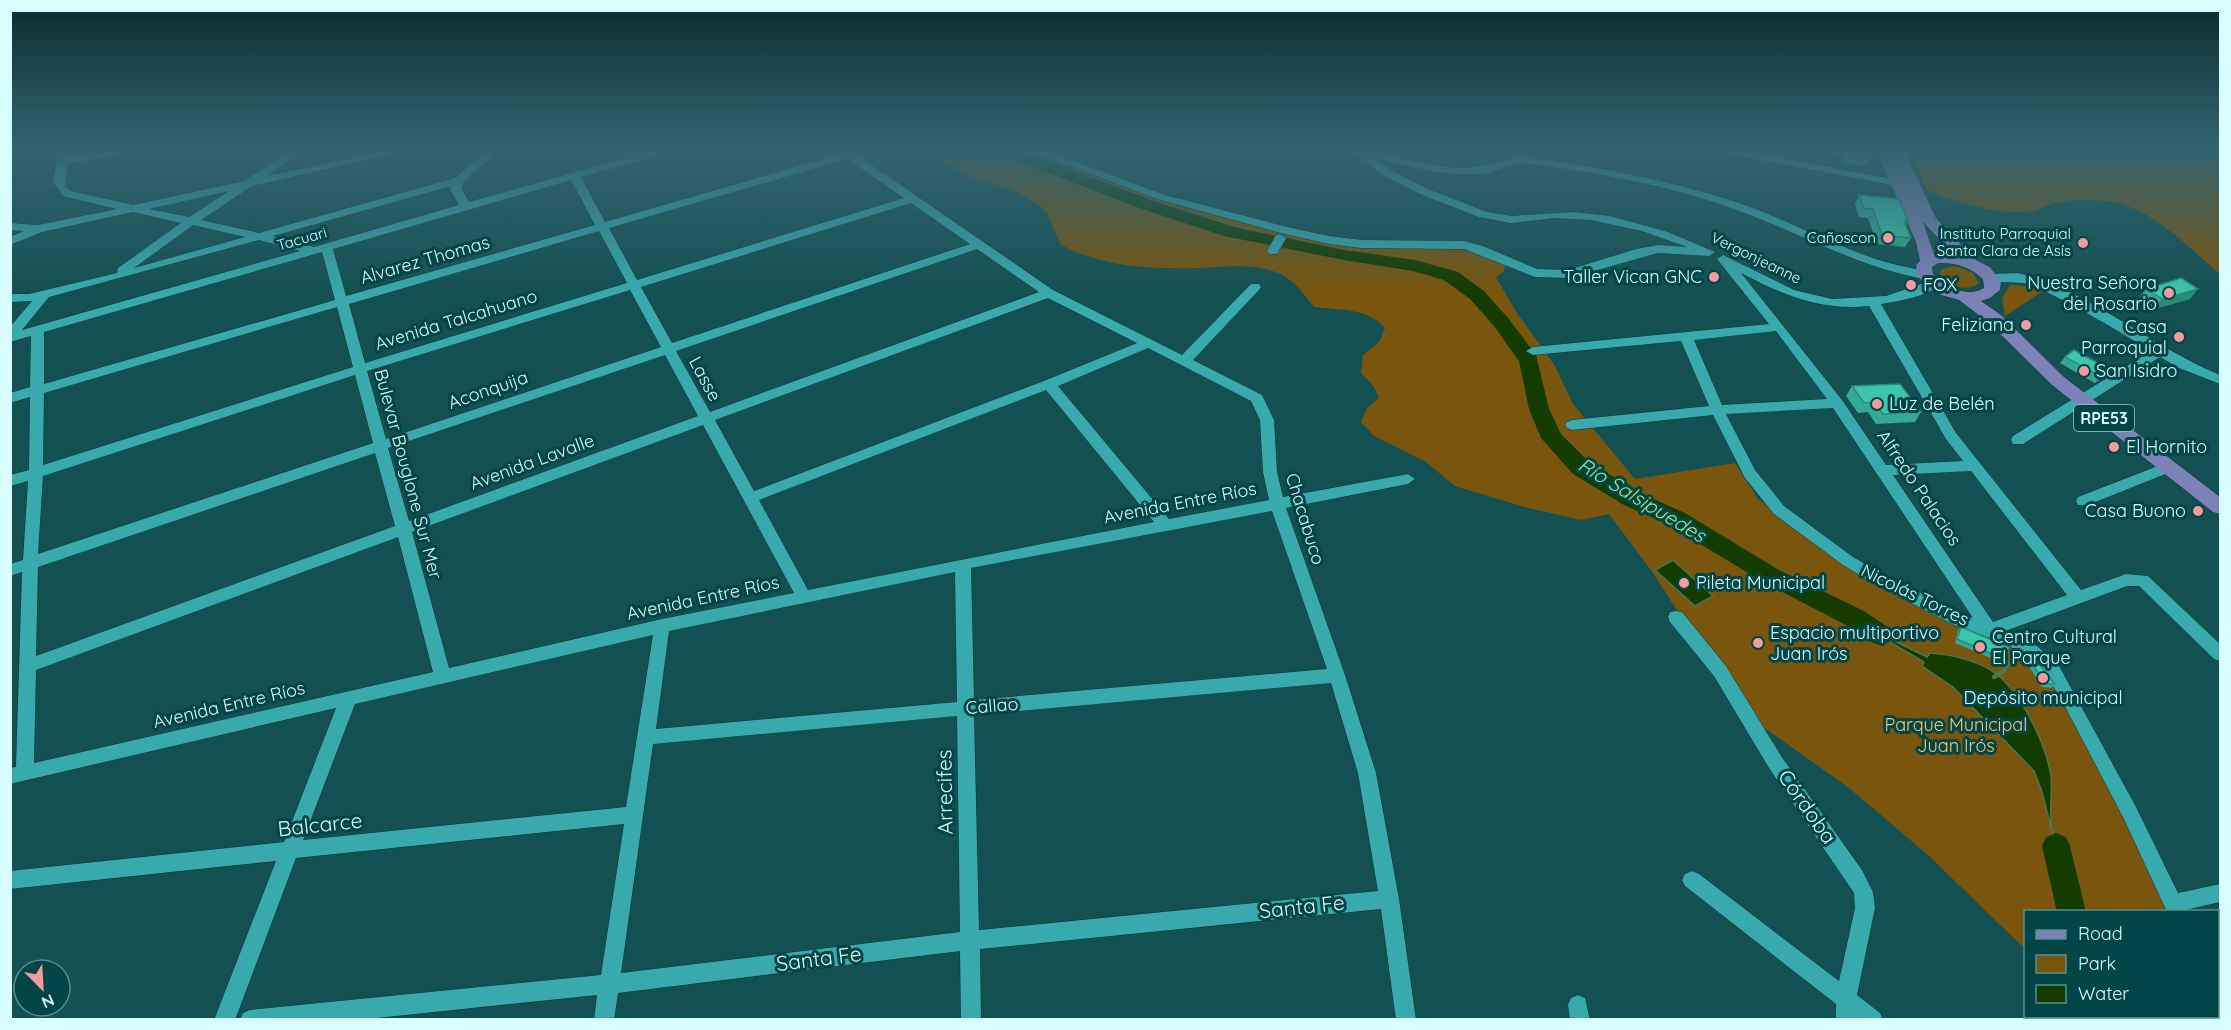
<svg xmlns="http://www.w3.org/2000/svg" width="2231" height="1030" viewBox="0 0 2231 1030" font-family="Quicksand,sans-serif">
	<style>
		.green { fill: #79550e }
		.water { fill: #143c00; stroke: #4e764c; stroke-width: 1.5 }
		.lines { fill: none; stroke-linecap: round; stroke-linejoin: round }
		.stream-far1 { stroke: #4e764c; stroke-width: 4 }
		.stream { stroke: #4e764c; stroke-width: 4.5 }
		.river { fill: #143c00; fill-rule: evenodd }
		.minor-casing { stroke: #103233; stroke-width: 1 }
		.major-casing { stroke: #103233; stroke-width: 1 }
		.minor { fill: #38a9ac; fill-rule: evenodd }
		.major { fill: #7c81b7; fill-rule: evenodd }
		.wall { fill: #34aa94 }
		.shaded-wall { fill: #2a8b78 }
		.building { fill: #3cc6ac; stroke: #2a8b78; stroke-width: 1.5 }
		.poi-dot { fill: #f59b9e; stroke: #024546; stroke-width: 2 }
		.labels { text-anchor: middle; stroke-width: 6; stroke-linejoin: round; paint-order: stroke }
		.far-poi-label { font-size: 15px; fill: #d7fdfe; stroke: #024546; text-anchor: end }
		.far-street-label { font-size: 15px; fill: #d7fdfe; stroke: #024546 }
		.shield { fill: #024546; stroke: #97c6c7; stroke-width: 1.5 }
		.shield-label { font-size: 16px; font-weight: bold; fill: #d7fdfe }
		.street-label { font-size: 18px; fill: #d7fdfe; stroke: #024546 }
		.poi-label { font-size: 18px; fill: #d7fdfe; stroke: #024546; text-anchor: start }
		.park-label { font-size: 18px; fill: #fbc56e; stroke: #024546 }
		.water-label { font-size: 20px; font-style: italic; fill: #9ee883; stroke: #024546 }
		.near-street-label { font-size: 21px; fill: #d7fdfe; stroke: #024546 }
	</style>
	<rect width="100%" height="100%" fill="#135051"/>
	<path class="green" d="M924,148H1014L1182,207L1319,242L1352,246H1439L1467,251L1493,258L1505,265L1504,271L1496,277L1515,310L1555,366L1573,404L1635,479L1735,463L1758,499L1847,568L1890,592L1963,623L1992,632L2040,662L2058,688L2173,911L2026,912L2025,949L1929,856L1848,787L1756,722L1684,621L1653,573L1609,514L1581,520L1524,507L1455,486L1426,462L1374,436L1361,422L1367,408L1379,398L1374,387L1361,373L1363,355L1379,342L1385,328C1368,308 1339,310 1314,307C1304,295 1294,279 1278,273C1253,263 1227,267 1200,268C1149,269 1108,268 1061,245L1047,213L1040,206L1011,189L969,178Z
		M1909,148H2220V274C2192,250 2163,220 2128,206C2110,199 2070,198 2051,204C2037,209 2036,212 2020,212C1990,213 1954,201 1926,190Z
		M1956,266L1973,273L1979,283C1967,293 1949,286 1940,275L1941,269Z
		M2010,285L2028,286L2043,291L2005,316L2002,298Z
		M2218,994L2220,995V1019L2104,1020L2100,1017L2218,1016Z"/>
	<path class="water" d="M1673,560L1713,596L1695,606L1655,570Z
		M1855,618L1890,639L1927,657L1930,653C1950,654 1979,661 1995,673C2021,692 2046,744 2051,776C2053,791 2049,807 2051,822C2054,840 2059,858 2063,875L2042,792L2034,771L1953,687L1922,666L1924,662L1863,626Z"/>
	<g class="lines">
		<path class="stream-far1" d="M2003,672L2013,656L2039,665"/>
		<path class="stream" d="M1994,677L2005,670"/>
		<path class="river" d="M989,148H1013L1154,201L1234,227L1344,250L1415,260L1458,272L1484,291L1508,318L1536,355L1549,409L1561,434L1589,462L1640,493L1685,513L1779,570L1864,611L1889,628L1892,635L1889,642L1880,645L1871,642L1846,625L1763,582L1669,525L1624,505L1573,474L1541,438L1529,409L1519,361L1494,326L1470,299L1444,280L1413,271L1344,260L1224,236L1142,209L991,151Z
			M2056,833L2066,837L2070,846L2086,912H2057L2042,846L2046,837Z
			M2137,1016H2170L2171,1020H2138Z"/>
		<g class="minor-casing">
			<path id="minor" d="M52,148H63L68,158L119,148H144L139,151L68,164L65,186L71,191L133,205L244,181L294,148H307L267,176L397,148H419L252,186L201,220L259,233L455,178L489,148H501L464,181L462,189L469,202L629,157L606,148H624L641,153L658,148H676L647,159L581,177L605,222L840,154L834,148H847L1053,290L1182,355L1251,284H1259L1261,287L1259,290L1193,360L1262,395L1274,420L1277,472L1283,497L1408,474L1415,479L1408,484L1286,508L1345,675L1376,773L1399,899L1416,1020H1396L1381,909L980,949L981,1020H961L960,951L618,993L614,1020H594L597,995L358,1020H240L243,1013L250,1010L601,975L624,824L296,858L235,1020H214L276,861L10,889V871L284,842L336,708L10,784V768L16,767L22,572L10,576V564L23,560L28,481L10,486V475L29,470L30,397L10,403V393L30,387L31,336L10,342V327L32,301L10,302V294H29L117,273L118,268L181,223L133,212L42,232L10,245V237L24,231L10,230V223L38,225L117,209L63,196L53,182L57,162ZM847,159L904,198L637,280L609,228ZM571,180L595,225L346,296L333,249ZM451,186L450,189L459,205L314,247L273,236ZM229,191L189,217L149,209ZM911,203L970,244L672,343L641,287ZM193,225L245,237L134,268ZM599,231L627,283L365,363L349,304ZM259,240L300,251L22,330L49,297ZM977,249L1039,292L710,412L676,351ZM322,252L335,300L44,384V332ZM630,290L661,347L386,439L367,371ZM1048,298L1137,343L1044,381L754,491L715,420ZM337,307L353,367L43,465L44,393ZM1148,348L1251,401L1260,420L1263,472L1269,500L1169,519L1058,386ZM665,355L698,416L409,521L388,448ZM355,375L373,443L38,554L43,476ZM1046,390L1154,522L808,590L759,500ZM703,425L794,593L662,619L449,668L412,532ZM375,453L395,526L36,656L38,567ZM1272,511L1327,669L974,700L971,568ZM398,537L433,672L34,763L36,670ZM955,572L957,702L656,729L669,631ZM653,635L626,807L303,840L355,704ZM1331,683L1358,773L1378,891L979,930L974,715ZM957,716L960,932L621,973L653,744Z
				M1022,148H1039L1165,195L1287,227L1329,236L1361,240L1464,241L1483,246L1537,269L1568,270L1636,249L1658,245L1687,247L1642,231L1591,220L1555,218L1511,223L1479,217L1420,194L1381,174L1358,155L1334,148C1376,148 1415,164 1457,168C1483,170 1501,157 1525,157C1596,167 1667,179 1736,202C1781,217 1823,240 1867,256C1888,264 1908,267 1929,272L1931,275L1925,279C1856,267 1797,231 1731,208C1665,184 1595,173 1525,163C1509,163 1495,173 1480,174C1444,177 1407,165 1373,158L1389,169L1428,189L1487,212L1511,216L1573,212L1610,216L1668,232L1715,252L1709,256L1658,253L1569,278L1535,277L1464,249L1361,248L1329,244L1281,233L1157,199Z
				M1708,148H1732L1897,180L1903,183L1897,186L1713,151Z
				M1280,234L1286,238L1277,254H1269L1267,251L1276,235Z
				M1723,255L1794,290L1832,299L1886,296L1930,281H1938L1940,284C1928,297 1898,301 1881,304L1956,433L2081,590L2126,574L2148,576L2220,644V661L2214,659L2139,586H2127L2008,630C2027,637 2045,651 2059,666L2135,805L2178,893L2220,884V902L2186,910L2187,912H2167L2123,817L2061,699L2047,676L2037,665L2007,644L1954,625L1874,584L1843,565L1774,514L1745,478L1713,415L1572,430L1567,428L1565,425L1567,422L1572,420L1709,406L1681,341L1533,355L1526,351L1533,347L1769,324L1717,259ZM1741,273C1783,295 1821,311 1869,306L1946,439L1963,461L1886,465L1842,400ZM1776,331L1827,399L1722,405L1694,340ZM1833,408L1973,618L1886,576L1853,557L1784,506L1755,470L1726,414ZM1971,471L2067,595L1993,622L1893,475Z
				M2018,273C2090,291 2152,347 2220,375V384L2179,368L2160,357L2023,444H2013L2011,440L2013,436L2151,351C2113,328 2074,304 2033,286C2020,279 1993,286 1985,278L1991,274Z
				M2168,462L2173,463L2175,467L2173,471L2088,505H2078L2076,501L2078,497Z
				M1676,611L1682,612L1726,666L1781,756L1862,870L1873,892L1875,908L1857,995L1880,1013L1883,1020H1836V1004L1685,886L1682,880L1685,874L1692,871L1699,874L1839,981L1855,908L1854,893L1769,768L1714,676L1670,622L1668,617L1670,612Z
				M2218,980L2220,981V1003L2218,1002Z
				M1578,995L1585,998L1590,1020H1570L1568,1005L1571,998Z"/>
		</g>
		<g class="major-casing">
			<path id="major" d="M1875,148H1903L1936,218L1976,260L1990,267L2001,282L2000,290L1990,298L1981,301L2001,315L2064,377L2220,497V514L2213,512L2052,385L1989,323L1959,300L1941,295L1925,285L1917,275L1916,265L1920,261L1916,242ZM1923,222L1924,223L1953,254H1934ZM1938,263C1955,262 1971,267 1983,279L1984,288C1967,298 1945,287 1933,274L1932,267Z"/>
		</g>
		<use href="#minor" class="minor"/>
		<use href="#major" class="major"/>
	</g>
	<path class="wall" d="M1811,148H1870L1872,154L1865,166L1847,164L1844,155L1812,152Z
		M1859,195L1908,221L1906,226L1911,238L1905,247L1877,244L1868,218L1859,217L1855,204Z
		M2146,289L2190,299L2154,309L2138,299Z
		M2065,357L2105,376L2095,383L2060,363Z
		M1852,386L1921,412L1915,422L1876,424L1868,412L1858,413L1846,396Z
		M1961,627L2006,660L2003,663L1955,643L1958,630Z
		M2033,665L2055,684L2051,688L2042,687L2030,668Z"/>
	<path class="shaded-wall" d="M2198,289L2190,299L2154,309L2162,299Z
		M2111,370L2105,376L2095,383L2100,376Z"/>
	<path class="building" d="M1853,148H1870L1872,154L1854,152Z
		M1859,195L1899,199L1908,221H1904L1911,238L1882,235L1873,209L1864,208Z
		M2181,278L2198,289L2162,299L2146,289Z
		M2074,350L2111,370L2100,376L2065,357Z
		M1900,384L1921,412L1883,414L1874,402L1864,403L1852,386Z
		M1961,627L2009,647L2006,660L1957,639Z
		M2033,665H2040L2055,684H2045Z"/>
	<linearGradient id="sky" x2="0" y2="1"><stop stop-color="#0a2c2d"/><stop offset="0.51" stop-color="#336470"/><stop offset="1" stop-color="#336470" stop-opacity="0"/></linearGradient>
	<rect width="2231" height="293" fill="url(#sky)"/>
	<g class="poi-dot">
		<circle cx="1888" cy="238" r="6"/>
		<circle cx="2083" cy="243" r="6"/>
		<circle cx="1714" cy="277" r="6"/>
		<circle cx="1911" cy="285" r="6"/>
		<circle cx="2169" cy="293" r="6"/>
		<circle cx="2026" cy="325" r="6"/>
		<circle cx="2179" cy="337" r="6"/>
		<circle cx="2084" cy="371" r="6"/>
		<circle cx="1877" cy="404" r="6"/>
		<circle cx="2114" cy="447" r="6"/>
		<circle cx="2198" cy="511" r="6"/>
		<circle cx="1684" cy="583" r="6"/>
		<circle cx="1758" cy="643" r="6"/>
		<circle cx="1980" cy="647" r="6"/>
		<circle cx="2043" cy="678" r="6"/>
	</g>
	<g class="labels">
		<g class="far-poi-label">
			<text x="2071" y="239">Instituto Parroquial<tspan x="2071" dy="17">Santa Clara de Asís</tspan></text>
			<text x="1876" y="243">Cañoscon</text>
		</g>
		<g class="far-street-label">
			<text transform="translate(302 239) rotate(-16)" y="5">Tacuari</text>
			<text transform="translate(1756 258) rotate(26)" y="5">Vergonjeanne</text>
		</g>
		<rect class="shield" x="2074" y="405" width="60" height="26" rx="4.5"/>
		<g class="shield-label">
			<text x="2104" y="424">RPE53</text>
		</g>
		<g class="street-label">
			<text transform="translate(425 260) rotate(-16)" y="6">Alvarez Thomas</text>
			<text transform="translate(456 320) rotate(-17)" y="6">Avenida Talcahuano</text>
			<text transform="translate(705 379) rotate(62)" y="6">Lasse</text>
			<text transform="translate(488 390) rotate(-19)" y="6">Aconquija</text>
			<text transform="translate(532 462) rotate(-20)" y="6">Avenida Lavalle</text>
			<text transform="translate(408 474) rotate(75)" y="6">Bulevar Bouglone Sur Mer</text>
			<text transform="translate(1919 488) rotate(56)" y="6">Alfredo Palacios</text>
			<text transform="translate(1180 503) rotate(-11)" y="6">Avenida Entre Ríos</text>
			<text transform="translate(1305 519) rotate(73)" y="6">Chacabuco</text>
			<text transform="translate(1915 595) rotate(26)" y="6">Nicolás Torres</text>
			<text transform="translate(703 598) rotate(-12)" y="6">Avenida Entre Ríos</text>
			<text transform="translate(229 705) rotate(-13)" y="6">Avenida Entre Ríos</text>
			<text transform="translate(992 706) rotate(-5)" y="6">Callao</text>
		</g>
		<g class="poi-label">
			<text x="1702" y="283" text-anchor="end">Taller Vican GNC</text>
			<text x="2157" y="289" text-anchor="end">Nuestra Señora<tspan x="2157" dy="21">del Rosario</tspan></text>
			<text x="1923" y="291">FOX</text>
			<text x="2014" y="331" text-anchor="end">Feliziana</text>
			<text x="2167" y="333" text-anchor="end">Casa<tspan x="2167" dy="21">Parroquial</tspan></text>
			<text x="2096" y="377">San Isidro</text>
			<text x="1889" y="410">Luz de Belén</text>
			<text x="2126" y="453">El Hornito</text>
			<text x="2186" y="517" text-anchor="end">Casa Buono</text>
			<text x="1696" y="589">Pileta Municipal</text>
			<text x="1770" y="639">Espacio multiportivo<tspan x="1770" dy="21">Juan Irós</tspan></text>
			<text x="1992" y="643">Centro Cultural<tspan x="1992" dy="21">El Parque</tspan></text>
			<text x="2043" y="704" text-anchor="middle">Depósito municipal</text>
		</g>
		<g class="park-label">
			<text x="1956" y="731">Parque Municipal<tspan x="1956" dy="21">Juan Irós</tspan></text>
		</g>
		<g class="water-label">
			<text transform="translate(1642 500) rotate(31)" y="7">Río Salsipuedes</text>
		</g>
		<g class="near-street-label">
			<text transform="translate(945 792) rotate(-91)" y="7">Arrecifes</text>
			<text transform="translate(1807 807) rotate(55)" y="7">Córdoba</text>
			<text transform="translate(320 825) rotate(-6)" y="7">Balcarce</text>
			<text transform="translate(1302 907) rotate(-6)" y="7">Santa Fe</text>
			<text transform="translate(819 959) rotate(-7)" y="7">Santa Fe</text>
		</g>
	</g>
	<rect width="2231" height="1030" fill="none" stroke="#d7fdfe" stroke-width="24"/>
	<rect x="2024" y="910" width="195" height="108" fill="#024546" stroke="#578f90" stroke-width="1.5"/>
	<rect x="2036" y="930" width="30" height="9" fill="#7c81b7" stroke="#578f90" stroke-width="1.5"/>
	<text x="2078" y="940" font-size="18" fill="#d7fdfe">Road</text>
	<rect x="2036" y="955" width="30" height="18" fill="#79550e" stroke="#578f90" stroke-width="1.5"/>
	<text x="2078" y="970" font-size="18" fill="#d7fdfe">Park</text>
	<rect x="2036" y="985" width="30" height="18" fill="#143c00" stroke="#578f90" stroke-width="1.5"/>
	<text x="2078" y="1000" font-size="18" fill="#d7fdfe">Water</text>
	<g transform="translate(42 988) rotate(156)"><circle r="28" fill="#024546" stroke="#578f90" stroke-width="1.5"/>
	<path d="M0-4.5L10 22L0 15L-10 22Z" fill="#f59b9e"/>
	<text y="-9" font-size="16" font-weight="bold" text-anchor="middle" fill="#d7fdfe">N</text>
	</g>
</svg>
